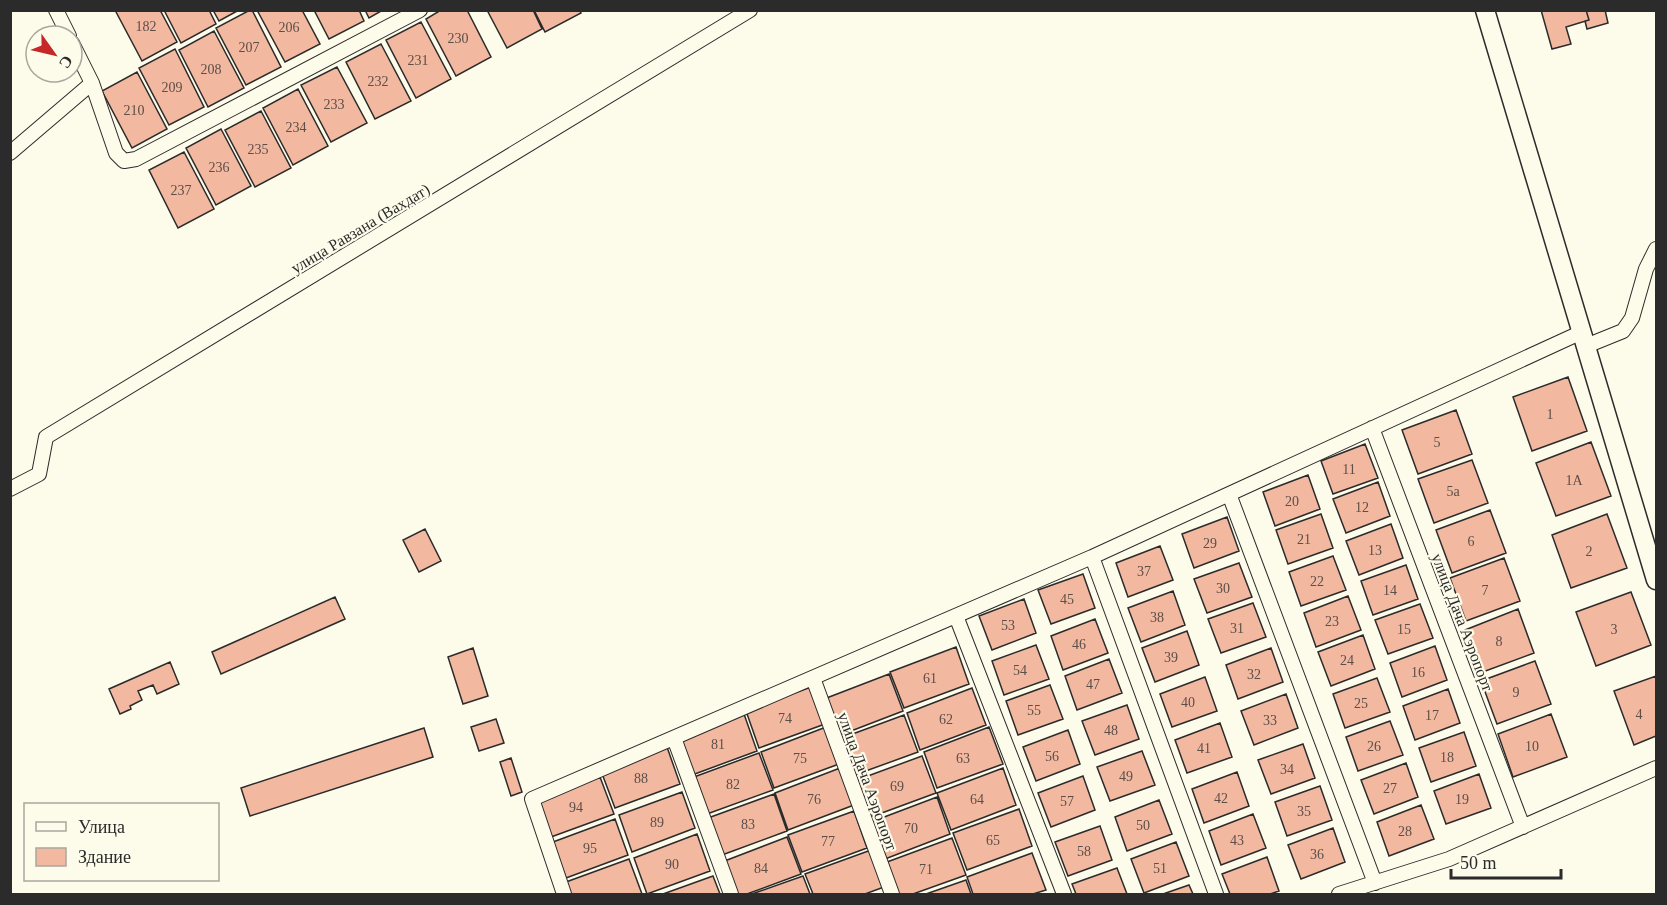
<svg xmlns="http://www.w3.org/2000/svg" width="1667" height="905" viewBox="0 0 1667 905" font-family="'Times New Roman',serif">
	<style>
		.building { fill: #f2b8a0; stroke: #2b2b2b; stroke-width: 1.5 }
		.lines { fill: none; stroke-linecap: round; stroke-linejoin: round }
		.minor-casing { stroke: #2b2b2b; stroke-width: 16 }
		.secondary-casing { stroke: #2b2b2b; stroke-width: 21 }
		.minor { stroke: #fdfbea; stroke-width: 14 }
		.secondary { stroke: #fdfbea; stroke-width: 18 }
		.labels { text-anchor: middle; stroke-width: 4.5; stroke-linejoin: round; paint-order: stroke }
		.number-label { font-size: 14px; fill: #5d4e48 }
		.street-label { font-size: 16px; fill: #2b2b2b; stroke: #fdfbea }
	</style>
	<rect width="100%" height="100%" fill="#fdfbea"/>
	<path class="building" d="M115,10H160L177,42L142,61Z
		M164,10H209L216,24L181,43Z
		M213,10H239L219,21Z
		M250,10H252L281,67L246,85L216,28Z
		M257,10H302L320,44L285,62Z
		M314,10H359L364,21L329,39Z
		M365,10H383L369,18Z
		M441,10H467L491,57L456,76L426,19Z
		M487,10H533L542,29L507,48Z
		M534,10H579L581,13L545,32Z
		M1541,10H1586L1589,20L1566,27L1571,44L1552,49Z
		M1586,10H1605L1608,23L1587,29L1585,21L1589,20Z
		M421,22L451,79L416,98L386,40Z
		M214,31L244,88L208,107L179,50Z
		M381,44L411,101L375,119L346,62Z
		M175,49L204,107L169,125L139,68Z
		M337,67L367,123L331,142L301,85Z
		M137,72L167,129L132,148L102,91Z
		M298,89L328,146L293,165L263,108Z
		M261,111L291,168L255,187L225,130Z
		M221,129L251,186L216,205L186,148Z
		M184,152L214,209L178,228L149,170Z
		M1568,377L1587,431L1532,451L1513,397Z
		M1456,410L1472,454L1418,474L1402,430Z
		M1591,442L1611,496L1556,516L1536,463Z
		M1365,444L1378,478L1333,494L1321,461Z
		M1472,460L1488,503L1434,523L1418,479Z
		M1308,475L1320,509L1275,526L1263,492Z
		M1378,482L1390,516L1346,533L1333,499Z
		M1490,510L1506,553L1452,573L1436,530Z
		M1321,514L1333,548L1288,564L1276,530Z
		M1607,514L1627,568L1571,588L1552,535Z
		M1227,517L1239,551L1194,568L1182,534Z
		M1391,524L1403,558L1359,575L1346,541Z
		M425,529L441,561L419,572L403,540Z
		M1160,546L1173,580L1128,597L1116,563Z
		M1333,556L1346,590L1301,606L1289,572Z
		M1504,558L1520,601L1466,621L1450,578Z
		M1239,563L1252,597L1207,613L1194,579Z
		M1406,565L1418,599L1373,615L1361,581Z
		M1083,574L1095,608L1051,624L1038,590Z
		M1173,591L1185,625L1141,642L1128,608Z
		M1631,592L1651,645L1596,666L1576,612Z
		M1348,596L1361,630L1316,647L1304,613Z
		M335,597L345,619L221,674L212,652Z
		M1024,599L1036,633L992,650L979,616Z
		M1253,603L1266,637L1221,653L1208,619Z
		M1420,604L1433,638L1388,654L1375,620Z
		M1518,609L1534,653L1480,673L1465,630Z
		M1095,619L1108,653L1063,670L1051,636Z
		M1187,631L1199,665L1155,682L1142,648Z
		M1363,635L1375,669L1331,686L1318,652Z
		M1036,645L1049,679L1004,695L992,661Z
		M1435,646L1447,680L1402,697L1390,663Z
		M956,647L969,684L904,708L890,672Z
		M473,648L488,696L463,704L448,657Z
		M1271,648L1283,682L1238,699L1226,665Z
		M1109,659L1122,693L1077,710L1065,676Z
		M1535,661L1551,704L1497,724L1481,681Z
		M170,662L179,684L157,694L153,685L138,691L142,700L130,706L131,709L120,714L109,689Z
		M889,674L903,711L838,736L824,699Z
		M1656,676V736L1634,745L1614,691Z
		M1205,677L1217,711L1172,727L1160,694Z
		M1377,678L1390,712L1345,728L1333,694Z
		M1050,685L1063,719L1018,735L1006,701Z
		M811,687L825,724L759,748L746,711Z
		M972,688L986,725L920,750L907,713Z
		M1448,689L1460,723L1415,740L1403,706Z
		M1286,694L1298,728L1254,745L1241,711Z
		M1127,705L1139,739L1095,755L1082,721Z
		M744,714L757,751L692,775L678,738Z
		M1551,714L1567,757L1513,777L1498,734Z
		M904,715L918,752L852,776L839,739Z
		M496,719L504,743L479,751L471,727Z
		M1390,721L1403,755L1358,771L1346,737Z
		M1220,723L1232,757L1187,773L1175,740Z
		M826,727L839,764L774,788L761,752Z
		M989,727L1003,764L937,788L924,752Z
		M424,728L433,757L250,816L241,788Z
		M1068,730L1080,764L1036,781L1023,747Z
		M1464,732L1476,766L1431,782L1419,748Z
		M1303,744L1315,778L1271,794L1258,760Z
		M667,747L680,784L615,808L601,771Z
		M1142,751L1155,785L1110,801L1097,767Z
		M759,753L773,790L707,814L694,777Z
		M922,756L936,793L871,817L857,780Z
		M511,758L522,792L511,796L500,762Z
		M1406,763L1418,797L1374,814L1361,780Z
		M840,768L854,805L788,830L775,793Z
		M1003,768L1016,805L951,830L937,793Z
		M1237,772L1249,806L1204,823L1192,789Z
		M1479,774L1491,808L1446,824L1434,791Z
		M1083,776L1095,810L1051,827L1038,793Z
		M600,777L614,814L551,837L538,801Z
		M1320,786L1332,820L1287,836L1275,802Z
		M682,792L695,828L632,852L619,815Z
		M774,794L787,831L722,855L708,818Z
		M937,797L950,834L885,859L871,822Z
		M1159,800L1172,834L1127,851L1115,817Z
		M1421,805L1434,839L1389,856L1377,822Z
		M1019,809L1032,846L967,870L953,833Z
		M854,811L867,848L802,872L788,835Z
		M1253,814L1266,848L1221,865L1209,831Z
		M615,819L628,855L566,878L553,842Z
		M1100,826L1112,860L1068,876L1055,842Z
		M1333,828L1345,862L1301,879L1288,845Z
		M697,834L710,871L647,894L634,858Z
		M787,837L801,874L747,894H734L722,862Z
		M952,838L966,875L913,894H898L887,862Z
		M1176,842L1189,876L1144,893L1131,859Z
		M871,850L884,887L865,894H813L805,874Z
		M1032,853L1046,890L1033,894H973L967,877Z
		M1267,857L1279,891L1270,894H1230L1222,874Z
		M629,859L642,894H571L566,882Z
		M1117,868L1127,894H1076L1072,884Z
		M713,876L720,894H663Z
		M803,876L810,894H752Z
		M966,880L971,894H926Z
		M1189,885L1193,894H1163Z"/>
	<g class="lines">
		<g class="minor-casing">
			<path id="minor" d="M56,10L69,36
				M72,43L92,83L116,153L124,161L136,159L420,10
				M10,153L92,83
				M1586,346L1623,331L1632,318L1646,269L1656,249
				M1372,428L1523,827
				M10,489L39,474L46,437L750,10
				M1229,494L1375,883
				M1092,557L1216,894
				M956,616L1064,894
				M813,678L892,894
				M674,738L731,894
				M564,894L532,799L1092,557L1582,332
				M1339,894L1449,859L1656,768"/>
		</g>
		<g class="secondary-casing">
			<path id="secondary" d="M1485,10L1656,580"/>
		</g>
		<use href="#minor" class="minor"/>
		<use href="#secondary" class="secondary"/>
	</g>
	<g class="labels">
		<g class="number-label">
			<text x="146" y="31">182</text>
			<text x="289" y="32">206</text>
			<text x="458" y="43">230</text>
			<text x="249" y="52">207</text>
			<text x="418" y="65">231</text>
			<text x="211" y="74">208</text>
			<text x="378" y="86">232</text>
			<text x="172" y="92">209</text>
			<text x="334" y="109">233</text>
			<text x="134" y="115">210</text>
			<text x="296" y="132">234</text>
			<text x="258" y="154">235</text>
			<text x="219" y="172">236</text>
			<text x="181" y="195">237</text>
			<text x="1550" y="419">1</text>
			<text x="1437" y="447">5</text>
			<text x="1349" y="474">11</text>
			<text x="1574" y="485">1А</text>
			<text x="1453" y="496">5а</text>
			<text x="1292" y="506">20</text>
			<text x="1362" y="512">12</text>
			<text x="1304" y="544">21</text>
			<text x="1471" y="546">6</text>
			<text x="1210" y="548">29</text>
			<text x="1375" y="555">13</text>
			<text x="1589" y="556">2</text>
			<text x="1144" y="576">37</text>
			<text x="1317" y="586">22</text>
			<text x="1223" y="593">30</text>
			<text x="1390" y="595">14</text>
			<text x="1485" y="595">7</text>
			<text x="1067" y="604">45</text>
			<text x="1157" y="622">38</text>
			<text x="1332" y="626">23</text>
			<text x="1008" y="630">53</text>
			<text x="1237" y="633">31</text>
			<text x="1404" y="634">15</text>
			<text x="1614" y="634">3</text>
			<text x="1499" y="646">8</text>
			<text x="1079" y="649">46</text>
			<text x="1171" y="662">39</text>
			<text x="1347" y="665">24</text>
			<text x="1020" y="675">54</text>
			<text x="1418" y="677">16</text>
			<text x="1254" y="679">32</text>
			<text x="930" y="683">61</text>
			<text x="1093" y="689">47</text>
			<text x="1516" y="697">9</text>
			<text x="1188" y="707">40</text>
			<text x="1361" y="708">25</text>
			<text x="1034" y="715">55</text>
			<text x="1639" y="719">4</text>
			<text x="1432" y="720">17</text>
			<text x="785" y="723">74</text>
			<text x="946" y="724">62</text>
			<text x="1270" y="725">33</text>
			<text x="1111" y="735">48</text>
			<text x="718" y="749">81</text>
			<text x="1374" y="751">26</text>
			<text x="1532" y="751">10</text>
			<text x="1204" y="753">41</text>
			<text x="1052" y="761">56</text>
			<text x="1447" y="762">18</text>
			<text x="800" y="763">75</text>
			<text x="963" y="763">63</text>
			<text x="1287" y="774">34</text>
			<text x="1126" y="781">49</text>
			<text x="641" y="783">88</text>
			<text x="733" y="789">82</text>
			<text x="897" y="791">69</text>
			<text x="1390" y="793">27</text>
			<text x="1221" y="803">42</text>
			<text x="814" y="804">76</text>
			<text x="977" y="804">64</text>
			<text x="1462" y="804">19</text>
			<text x="1067" y="806">57</text>
			<text x="576" y="812">94</text>
			<text x="1304" y="816">35</text>
			<text x="657" y="827">89</text>
			<text x="748" y="829">83</text>
			<text x="1143" y="830">50</text>
			<text x="911" y="833">70</text>
			<text x="1405" y="836">28</text>
			<text x="993" y="845">65</text>
			<text x="1237" y="845">43</text>
			<text x="828" y="846">77</text>
			<text x="590" y="853">95</text>
			<text x="1084" y="856">58</text>
			<text x="1317" y="859">36</text>
			<text x="672" y="869">90</text>
			<text x="761" y="873">84</text>
			<text x="1160" y="873">51</text>
			<text x="926" y="874">71</text>
		</g>
		<g class="street-label">
			<text transform="translate(360 228) rotate(-31)" y="6">улица Равзана (Вахдат)</text>
			<text transform="translate(1463 622) rotate(69)" y="6">улица Дача Аэропорт</text>
			<text transform="translate(868 781) rotate(70)" y="6">улица Дача Аэропорт</text>
		</g>
	</g>
	<rect width="1667" height="905" fill="none" stroke="#2b2b2b" stroke-width="24"/>
	<rect x="24" y="803" width="195" height="78" fill="#fdfbea" stroke="#a9a89e" stroke-width="1.5"/>
	<rect x="36" y="822" width="30" height="9" fill="#fdfbea" stroke="#a9a89e" stroke-width="1.5"/>
	<text x="78" y="833" font-size="18" fill="#2b2b2b">Улица</text>
	<rect x="36" y="848" width="30" height="18" fill="#f2b8a0" stroke="#a9a89e" stroke-width="1.5"/>
	<text x="78" y="863" font-size="18" fill="#2b2b2b">Здание</text>
	<g transform="translate(54 54) rotate(124)"><circle r="28" fill="#fdfbea" stroke="#a9a89e" stroke-width="1.5"/>
	<path d="M0-4.5L10 22L0 15L-10 22Z" fill="#c62828"/>
	<text y="-9" font-size="16" font-weight="bold" text-anchor="middle" fill="#2b2b2b">С</text>
	</g>
	<path d="M1451 869v9h110v-9" fill="none" stroke="#2b2b2b" stroke-width="3"/>
	<text x="1460" y="869" font-size="18" fill="#2b2b2b" stroke="#fdfbea" stroke-width="4.5" paint-order="stroke">50 m</text>
</svg>
